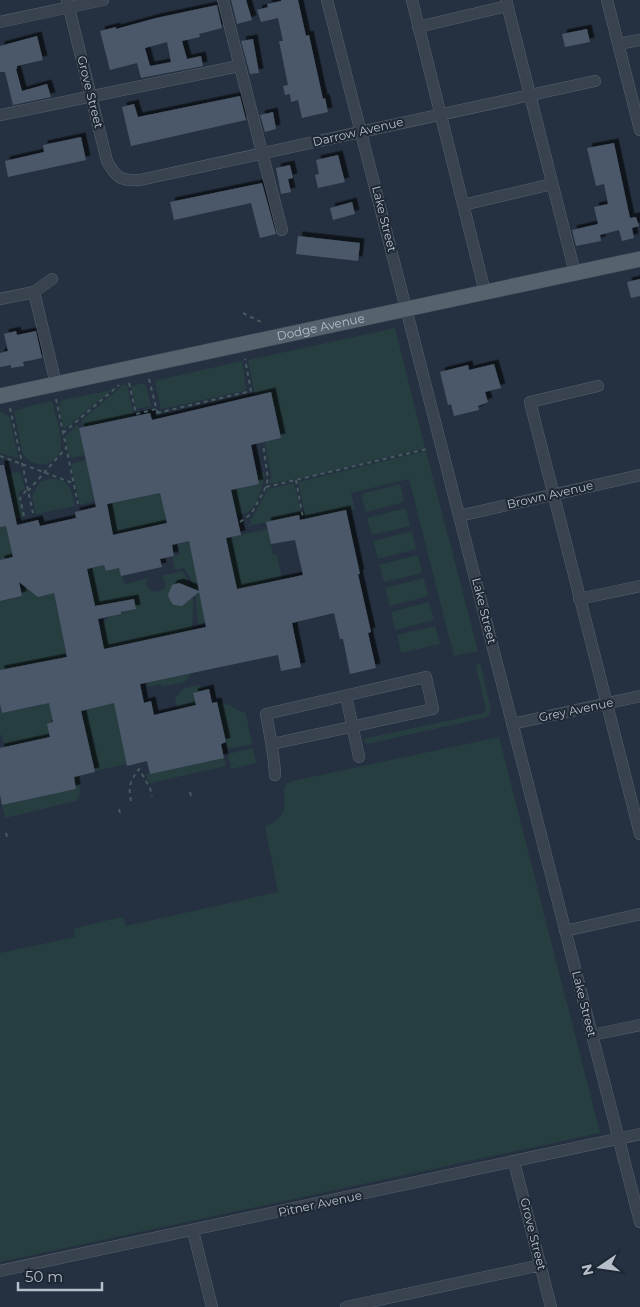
<svg xmlns="http://www.w3.org/2000/svg" width="640" height="1307" viewBox="0 0 640 1307" font-family="Montserrat,sans-serif">
	<style>
		.green { fill: #273e41 }
		.building { fill: #4b5869; fill-rule: evenodd; filter: url(#shadow) }
		.lines { fill: none; stroke-linecap: round; stroke-linejoin: round }
		.minor-casing { stroke: #57616d; stroke-width: 12 }
		.major-casing { stroke: #434c59; stroke-width: 16 }
		.path { stroke: #455b5e; stroke-width: 2; stroke-dasharray: 4 4; stroke-linecap: butt }
		.minor { stroke: #394350; stroke-width: 11 }
		.major { stroke: #57626f; stroke-width: 15 }
		.labels { text-anchor: middle; stroke-width: 4; stroke-linejoin: round; paint-order: stroke }
		.street-label { font-size: 12px; fill: #b6beca; stroke: #1e2835 }
	</style>
	<defs>
		<filter id="shadow"><feDropShadow dx="4.5" dy="-4.5" stdDeviation="0" flood-color="#0009"/></filter>
	</defs>
	<rect width="100%" height="100%" fill="#253140"/>
	<path class="green" d="M395,328L425,448L317,475L269,484L271,476L265,442L281,438L271,393L255,396L248,360Z
		M242,361L246,388L244,391L161,409L155,382L158,380Z
		M142,383L146,386L151,406L136,409L131,387Z
		M123,385H127L134,416L83,427L82,420Z
		M112,390L64,429L59,407L62,400Z
		M52,401C55,415 61,430 61,444C62,456 49,468 35,463C30,462 26,457 23,455L14,411L25,408V407Z
		M0,412H3L10,418L18,458L0,453Z
		M78,424L85,455L72,458L69,456L65,436Z
		M426,451L478,651L454,656L409,479L351,493L355,509L306,519L298,482Z
		M86,460L94,501L80,505L71,466L73,463Z
		M17,472L21,474L25,489L18,493L23,517L15,519L6,475Z
		M265,472C264,482 258,506 248,512C246,514 240,514 236,515L231,490L259,484L257,475Z
		M49,479C70,478 71,489 75,506L36,514L32,496L40,482Z
		M294,483L302,515L246,526L251,523V520L268,489Z
		M400,484L404,502L366,512L361,494Z
		M160,493L167,523L113,535L107,504Z
		M406,508L410,526L372,535L367,518Z
		M6,526L13,557L0,560V527Z
		M268,529L273,555L277,554L282,579L237,589L226,538Z
		M412,531L416,549L378,559L373,541Z
		M189,541L205,622L198,624C196,601 197,588 184,568L175,570L173,561L174,556L180,554L177,544Z
		M418,555L422,573L384,582L379,565Z
		M104,565L106,571L119,568L125,584L149,578L146,583C149,593 155,593 164,589C166,583 166,580 161,576L182,571C197,593 193,605 192,631L104,649L99,626L109,617L136,608L134,599L95,606L87,569Z
		M424,578L428,596L390,606L385,588Z
		M34,586L53,591L68,661L0,670V601L22,597L20,589Z
		M429,602L434,620L395,630L391,612Z
		M435,626L440,644L401,653L397,635Z
		M480,662L491,710L489,715L484,718L367,744L363,739L483,713L486,710L476,667Z
		M196,667L185,682L162,687L161,684L148,687L147,682Z
		M200,685L202,691L193,693L196,705L177,710L175,698L184,688Z
		M47,696L54,722L47,724L50,737L5,747L2,735H0V706L2,713L43,705Z
		M114,703L127,764L94,771L81,711Z
		M222,703L229,705L246,714L252,744L227,749L217,704Z
		M499,737L600,1133L0,1262V953L75,937L74,930L76,928L121,917L124,919L126,926L278,892L265,826C278,822 285,815 285,800C285,797 283,792 284,788C286,783 293,781 297,780Z
		M253,748L256,763L231,769L228,754Z
		M224,758L226,766L151,783L148,781L146,774Z
		M78,776C80,784 83,794 76,801L5,818L2,805L76,789L74,777Z"/>
	<path class="building" d="M231,0H246L252,20L237,24Z
		M281,0H298L306,36L309,35L323,99L325,98L328,112L302,118L298,100L291,102L290,94L285,95L283,86L288,85L279,41H283L278,18L261,22L257,10L268,7L267,4L281,1Z
		M217,5L222,28L199,34L200,37L182,41L187,59L201,56L203,66L141,78L137,63L110,70L100,31L116,27V29L156,18ZM167,42L171,62L150,66L145,48Z
		M587,29L590,42L565,47L562,34Z
		M37,36L43,60L17,66V69H16L22,91L47,84L51,97L13,105L5,72H0V46Z
		M253,39L259,73L250,74L241,41Z
		M240,96L246,120L131,146L122,107L134,104L138,117Z
		M273,112L276,129L265,132L260,115Z
		M81,137L86,160L8,177L5,161L44,152L43,145Z
		M614,143L630,218L636,217L639,226L632,228L634,238L622,241L619,230L600,235L601,241L576,246L572,230L598,224L594,207L608,204L604,184L596,186L587,148Z
		M338,155L345,182L318,188L315,175L319,174L316,160Z
		M290,165L293,178L288,179L291,192L281,194L276,168Z
		M262,183L276,234L260,238L251,203L174,220L170,202Z
		M352,202L355,214L333,220L330,208Z
		M298,236L360,243L358,261L296,254Z
		M640,279V296L631,298L627,282Z
		M16,331L17,335L36,331L42,358L23,362L24,366L11,368V365L0,367V353L8,351L4,334Z
		M494,364L501,388L485,392L488,402L478,406L479,410L454,416L451,404L448,405L440,372L468,365L469,370Z
		M271,392L281,438L251,445L259,484L231,490L241,535L226,538L237,589L303,575L295,540L271,544L266,522L299,515L300,520L346,510L360,574H358L371,632L368,633L376,668L350,674L343,639H340L334,613L292,623L301,667L281,671L278,655L140,684L144,703L151,701L154,715L196,705L193,693L209,689L212,703L217,702L226,742L221,744L224,758L150,774L147,761L127,766L114,703L81,711L95,772L74,777L76,789L2,805L0,795V748L50,737L47,724L53,722L49,703L2,713L0,704V670L67,657L54,593L38,597L19,582L22,596L0,601V560L13,557L6,526L0,527V465H4L17,525L38,520L40,526L76,518L75,512L96,507L79,428L150,413L152,420ZM160,493L167,523L113,535L107,504ZM189,541L199,591L179,583L172,585L168,595L171,602L174,605L182,606L199,592L206,627L104,649L98,619L121,614V612L136,609L134,599L95,606L87,569L104,565L106,571L119,568L121,576L162,567L160,559L174,556L172,545Z"/>
	<g class="lines">
		<g class="minor-casing">
			<path id="minor" d="M67,0L107,161C116,178 121,181 140,180L595,81
				M223,0L282,230
				M327,0L640,1222
				M412,0L485,292
				M506,0L575,273
				M607,0L640,130
				M0,22L103,0
				M418,27L507,6
				M618,44L640,40
				M0,115L239,66
				M463,205L552,184
				M34,292L56,384
				M0,299L34,292L52,279
				M598,386L530,402L640,834
				M459,516L640,475
				M579,599L640,586
				M346,696L359,757
				M512,724L640,696
				M272,744L433,709L426,677L266,714C270,734 274,754 275,775
				M565,931L640,914
				M592,1035L640,1025
				M514,1162L551,1307
				M193,1231L212,1307
				M0,1271L640,1134
				M346,1307L541,1265"/>
		</g>
		<g class="major-casing">
			<g id="major">
				<path id="s1" d="M0,396L640,259"/>
			</g>
		</g>
		<path class="path" d="M243,313L263,323
			M149,379L158,415
			M129,383L136,414L156,409
			M56,399L78,504
			M10,408L33,513
			M157,413L251,391L245,359
			M63,433L119,385
			M0,456L73,483
			M296,480L303,518
			M266,487L427,449
			M28,491L66,448
			M24,516L20,498L28,488
			M240,522L251,514L264,491L268,479L263,444
			M190,792L191,796
			M131,801C128,786 130,781 139,769L150,788L152,796
			M119,809L120,813
			M6,833L7,837"/>
		<use href="#minor" class="minor"/>
		<use href="#major" class="major"/>
	</g>
	<g class="labels">
		<g class="street-label">
			<text transform="translate(90 92) rotate(76)" y="4">Grove Street</text>
			<text transform="translate(358 132) rotate(-13)" y="4">Darrow Avenue</text>
			<text transform="translate(384 219) rotate(76)" y="4">Lake Street</text>
			<text dy="4" stroke="none"><textPath href="#s1" startOffset="328">Dodge Avenue</textPath></text>
			<text transform="translate(550 495) rotate(-13)" y="4">Brown Avenue</text>
			<text transform="translate(484 611) rotate(76)" y="4">Lake Street</text>
			<text transform="translate(576 710) rotate(-12)" y="4">Grey Avenue</text>
			<text transform="translate(584 1004) rotate(76)" y="4">Lake Street</text>
			<text transform="translate(320 1204) rotate(-12)" y="4">Pitner Avenue</text>
			<text transform="translate(533 1234) rotate(76)" y="4">Grove Street</text>
		</g>
	</g>
	<g transform="translate(600 1267) rotate(257)" stroke="#1e2835" stroke-width="4" paint-order="stroke">
	<path d="M0-4L9 19L0 12L-9 19Z" fill="#b6beca"/>
	<text y="-8" font-size="14" font-weight="bold" text-anchor="middle" fill="#b6beca">N</text>
	</g>
	<path d="M18 1282v8h84v-8" fill="none" stroke="#b6beca" stroke-width="2.5"/>
	<text x="25" y="1282" font-size="15" fill="#b6beca" stroke="#1e2835" stroke-width="4" paint-order="stroke">50 m</text>
</svg>
